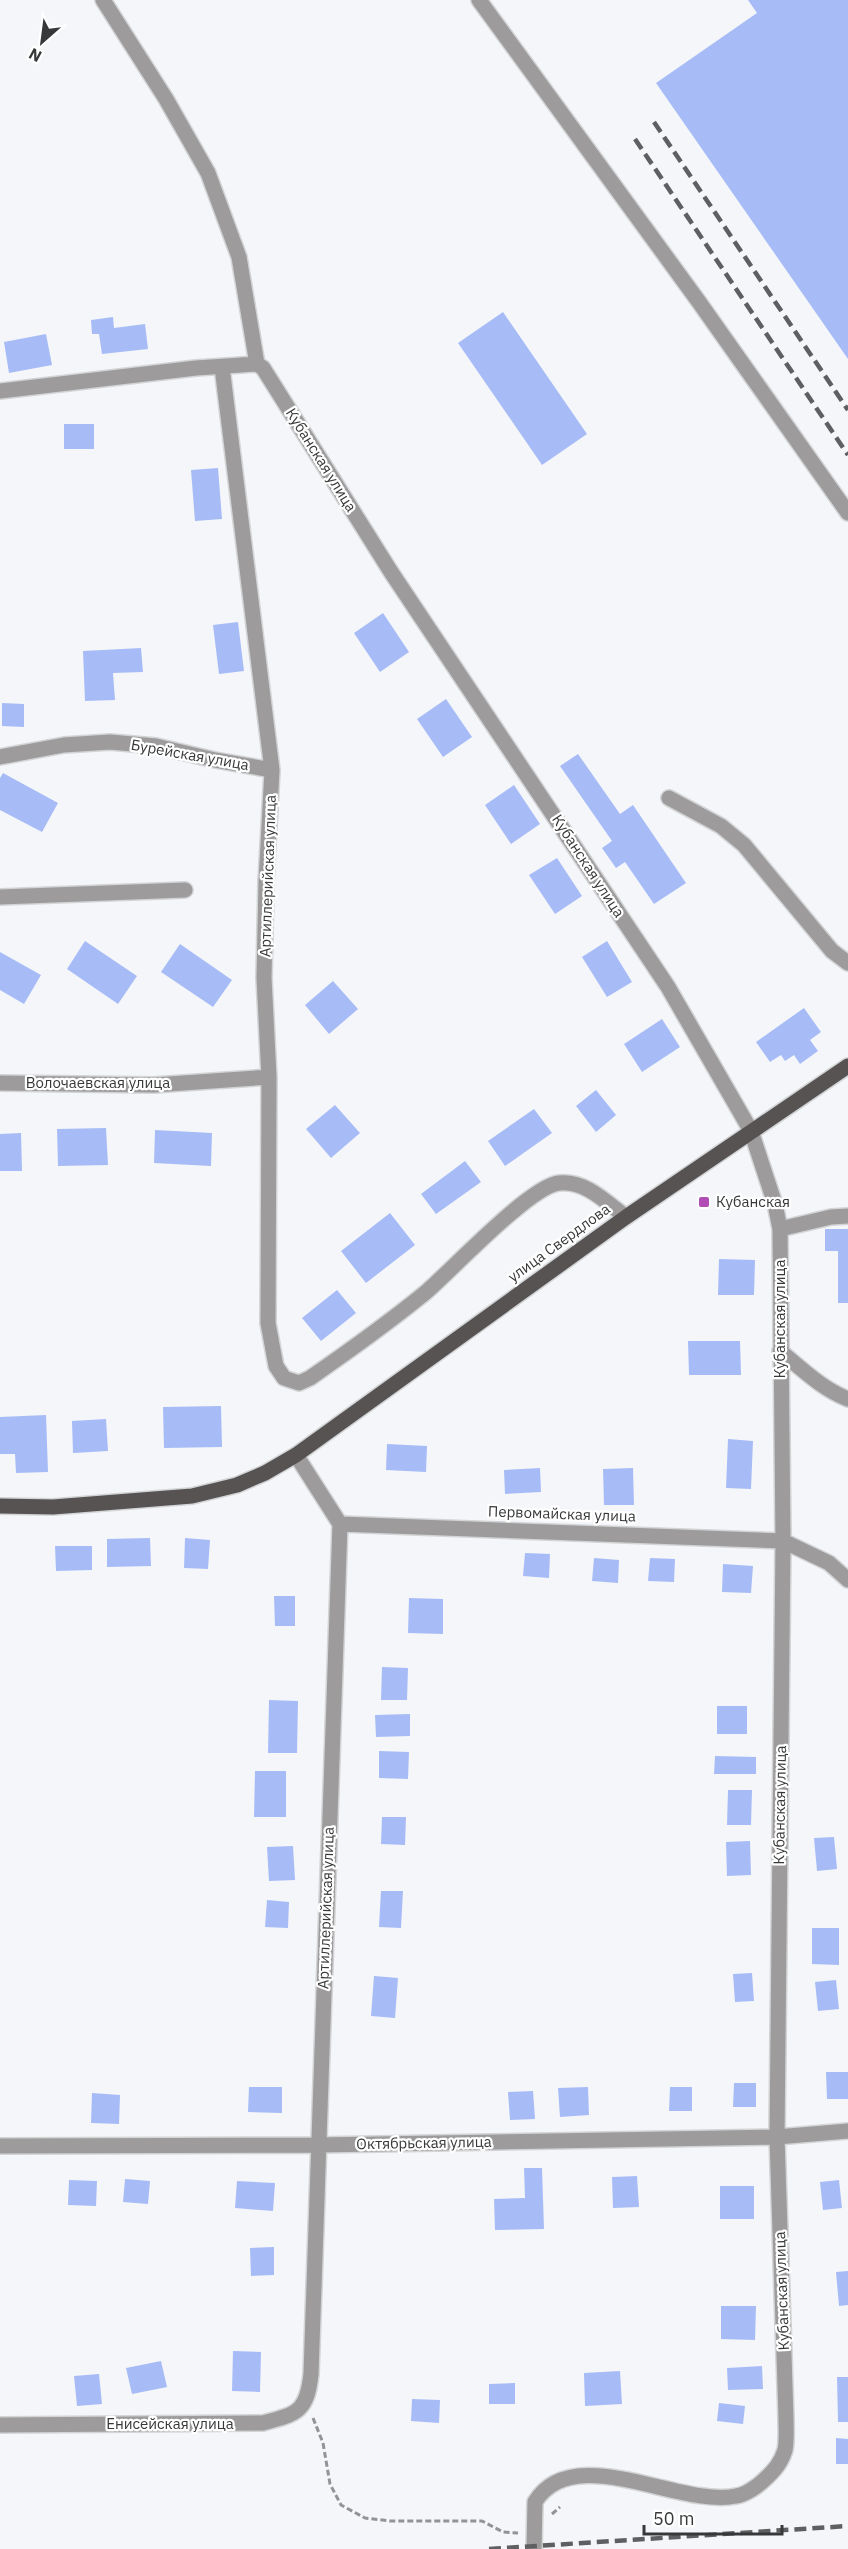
<svg xmlns="http://www.w3.org/2000/svg" width="848" height="2549" viewBox="0 0 848 2549" font-family="'IBM Plex Sans',sans-serif">
	<style>
		.building { fill: #a7bcf7 }
		.lines { fill: none; stroke-linecap: round; stroke-linejoin: round }
		.minor-casing { stroke: #d2d4d6; stroke-width: 18 }
		.major-casing { stroke: #d2d4d6; stroke-width: 18 }
		.path { stroke: #919394; stroke-width: 3; stroke-dasharray: 6 3; stroke-linecap: butt }
		.minor { stroke: #9d9b9b; stroke-width: 15 }
		.major { stroke: #565352; stroke-width: 15 }
		.rail { stroke: #5e5f60; stroke-width: 4.5; stroke-dasharray: 12 6; stroke-linecap: butt }
		.poi-dot { fill: #b04eb5; stroke: #fff; stroke-width: 2 }
		.labels { text-anchor: middle; stroke-width: 4.5; stroke-linejoin: round; paint-order: stroke }
		.street-label { font-size: 15px; fill: #373839; stroke: #fff }
		.poi-label { font-size: 15px; fill: #373839; stroke: #fff; text-anchor: start }
	</style>
	<rect width="100%" height="100%" fill="#f4f6f9"/>
	<path class="building" d="M748,0H848V359L656,83L757,13Z
		M503,312L587,434L542,465L458,343Z
		M113,317L114,328L145,324L148,349L102,354L99,334H92L91,320Z
		M46,334L52,365L9,373L4,342Z
		M64,424H94V449H64Z
		M218,468L222,519L195,521L191,470Z
		M383,613L409,652L380,672L354,633Z
		M238,622L244,671L219,674L213,625Z
		M141,648L143,672L113,673L115,700L85,701L83,651Z
		M446,699L472,737L443,757L417,719Z
		M2,703L24,704V727L2,726Z
		M578,754L620,814L633,805L686,883L654,904L625,862L616,868L602,848L612,841L560,766Z
		M3,773L58,803L42,832L0,810V778Z
		M514,785L540,824L511,844L485,805Z
		M557,858L582,896L555,914L529,875Z
		M85,941L137,976L118,1004L67,969Z
		M607,941L632,982L607,997L582,957Z
		M180,944L232,980L213,1007L161,972Z
		M0,952L41,975L24,1004L0,990Z
		M333,981L358,1009L329,1034L305,1005Z
		M804,1008L821,1032L810,1040L818,1051L800,1064L794,1055L785,1061L781,1055L770,1062L756,1042Z
		M662,1019L680,1047L642,1072L624,1044Z
		M596,1090L616,1115L596,1132L576,1106Z
		M335,1105L360,1133L331,1158L306,1129Z
		M534,1109L552,1133L505,1166L488,1141Z
		M106,1128L108,1165L58,1166L57,1129Z
		M155,1130L212,1133L211,1166L154,1163Z
		M21,1133L22,1171H0V1134Z
		M465,1161L481,1182L436,1214L421,1194Z
		M390,1213L415,1245L366,1283L341,1251Z
		M825,1229H848V1303H838V1251H825Z
		M719,1259L755,1260L754,1295H718Z
		M337,1290L356,1313L321,1341L302,1318Z
		M688,1341H740L741,1375H689Z
		M221,1406L222,1447L164,1448L163,1407Z
		M46,1415L48,1472L16,1473L15,1454H0V1417Z
		M106,1419L108,1451L73,1453L72,1421Z
		M728,1439L753,1441L751,1489L726,1488Z
		M387,1444L427,1446L426,1472L386,1470Z
		M540,1468L541,1492L505,1494L504,1470Z
		M633,1468L634,1505H604L603,1469Z
		M150,1538L151,1566L107,1567V1539Z
		M185,1538L210,1540L208,1569L184,1568Z
		M55,1546H92V1570L56,1571Z
		M525,1553L550,1554L549,1578L523,1576Z
		M594,1558L619,1560L618,1583L592,1581Z
		M650,1558L675,1559L674,1582L648,1581Z
		M723,1564L753,1566L751,1593L722,1592Z
		M274,1596H295V1626H275Z
		M409,1598L443,1599V1634L408,1633Z
		M382,1667L408,1668L407,1700H381Z
		M269,1700L298,1701L297,1753H268Z
		M717,1706H747V1734H717Z
		M410,1714V1736L376,1737L375,1715Z
		M379,1751L409,1752L408,1779L379,1778Z
		M715,1756L756,1757V1774H714Z
		M255,1771H286V1817H254Z
		M728,1790H752L751,1825H727Z
		M382,1817H406L405,1845L381,1844Z
		M834,1837L837,1869L817,1871L814,1838Z
		M750,1841L751,1875L727,1876L726,1842Z
		M293,1846L295,1880L269,1881L267,1847Z
		M381,1891H403L401,1928L379,1927Z
		M267,1900L289,1902L288,1928L265,1927Z
		M812,1928H839V1965L812,1964Z
		M752,1973L754,2001L735,2002L733,1974Z
		M374,1976L398,1978L395,2018L371,2016Z
		M836,1980L839,2009L818,2011L815,1982Z
		M826,2072H848V2099H827Z
		M734,2083H756V2107H733Z
		M249,2087H282V2113L248,2112Z
		M588,2087L589,2115L560,2117L558,2088Z
		M670,2087H692V2111H669Z
		M533,2091L535,2119L510,2120L508,2092Z
		M92,2093L120,2095L119,2124L91,2123Z
		M524,2168H542L544,2229L495,2230L494,2199L525,2198Z
		M637,2176L639,2207L613,2208L612,2177Z
		M125,2179L150,2181L148,2204L123,2202Z
		M69,2180L97,2181L96,2206L68,2205Z
		M839,2180L842,2208L823,2210L820,2182Z
		M237,2181L275,2183L273,2211L235,2208Z
		M720,2186H754V2219H720Z
		M274,2247V2275L251,2276L250,2248Z
		M848,2271V2305L839,2306L836,2272Z
		M721,2306H756L755,2340L721,2339Z
		M233,2351L261,2352L260,2392L232,2391Z
		M161,2361L167,2387L132,2394L126,2368Z
		M762,2366L763,2389L728,2390L727,2368Z
		M620,2371L622,2404L585,2406L584,2373Z
		M99,2374L102,2404L77,2406L74,2376Z
		M837,2377H848V2422H838Z
		M515,2383V2404H489V2384Z
		M412,2399L440,2400L439,2423L411,2421Z
		M719,2403L745,2406L743,2424L717,2421Z
		M836,2438L848,2439V2464H836Z"/>
	<g class="lines">
		<g class="minor-casing">
			<path id="minor" d="M103,0L166,99L208,173L239,257L257,364
				M479,0L699,302L848,513
				M222,367L272,770L266,882L264,978L269,1077L268,1323L276,1366L284,1378L299,1383L310,1378C349,1351 388,1323 425,1293C451,1271 530,1186 559,1183C585,1180 606,1202 626,1217
				M0,391L196,368L257,364L263,368L391,572L668,987L751,1131L775,1204L780,1229L783,1541L777,2137L786,2418C786,2428 787,2441 785,2450C781,2463 774,2471 764,2480C758,2486 745,2495 736,2496C680,2508 573,2440 535,2502L534,2549
				M0,757L64,745L110,742L156,746L215,760L272,770
				M669,798L721,826L744,845L832,951L848,963
				M0,897L185,890
				M0,1083L154,1085L269,1077
				M780,1229L831,1217L848,1216
				M780,1351C802,1369 822,1389 848,1399
				M340,1524L783,1541L829,1563L848,1580
				M0,2146L318,2145L777,2137L848,2131
				M0,2425L263,2423C297,2414 307,2412 311,2374L340,1524L296,1455"/>
		</g>
		<g class="major-casing">
			<path id="major" d="M0,1506L53,1507L192,1496L237,1485L265,1473L296,1455L626,1217L848,1066"/>
		</g>
		<path class="path" d="M313,2418L323,2443L330,2484L341,2505L365,2518L390,2521H482L503,2532L518,2533
			M552,2514L560,2507"/>
		<use href="#minor" class="minor"/>
		<use href="#major" class="major"/>
		<path class="rail" d="M654,122L848,410
			M635,139L848,455
			M489,2549L848,2526"/>
	</g>
	<rect class="poi-dot" x="698" y="1196" width="12" height="12" rx="3"/>
	<g class="labels">
		<g class="street-label">
			<text transform="translate(321 460) rotate(58)" y="5">Кубанская улица</text>
			<text transform="translate(190 755) rotate(10)" y="5">Бурейская улица</text>
			<text transform="translate(588 866) rotate(57)" y="5">Кубанская улица</text>
			<text transform="translate(268 876) rotate(-88)" y="5">Артиллерийская улица</text>
			<text x="98" y="1088">Волочаевская улица</text>
			<text transform="translate(559 1243) rotate(-36)" y="5">улица Свердлова</text>
			<text transform="translate(780 1319) rotate(-90)" y="5">Кубанская улица</text>
			<text transform="translate(562 1514) rotate(2)" y="5">Первомайская улица</text>
			<text transform="translate(780 1805) rotate(-89)" y="5">Кубанская улица</text>
			<text transform="translate(326 1908) rotate(-88)" y="5">Артиллерийская улица</text>
			<text transform="translate(424 2143) rotate(-1)" y="5">Октябрьская улица</text>
			<text transform="translate(782 2291) rotate(-92)" y="5">Кубанская улица</text>
			<text x="170" y="2429">Енисейская улица</text>
		</g>
		<g class="poi-label">
			<text x="716" y="1207">Кубанская</text>
		</g>
	</g>
	<g transform="translate(42 42) rotate(208)" stroke="#ffffff" stroke-width="4.5" paint-order="stroke">
	<path d="M0-4.5L10 22L0 15L-10 22Z" fill="#373839"/>
	<text y="-9" font-size="16" font-weight="bold" text-anchor="middle" fill="#373839">N</text>
	</g>
	<path d="M644 2525v9h138v-9" fill="none" stroke="#373839" stroke-width="3"/>
	<text x="653" y="2525" font-size="18" fill="#373839" stroke="#ffffff" stroke-width="4.5" paint-order="stroke">50 m</text>
</svg>
